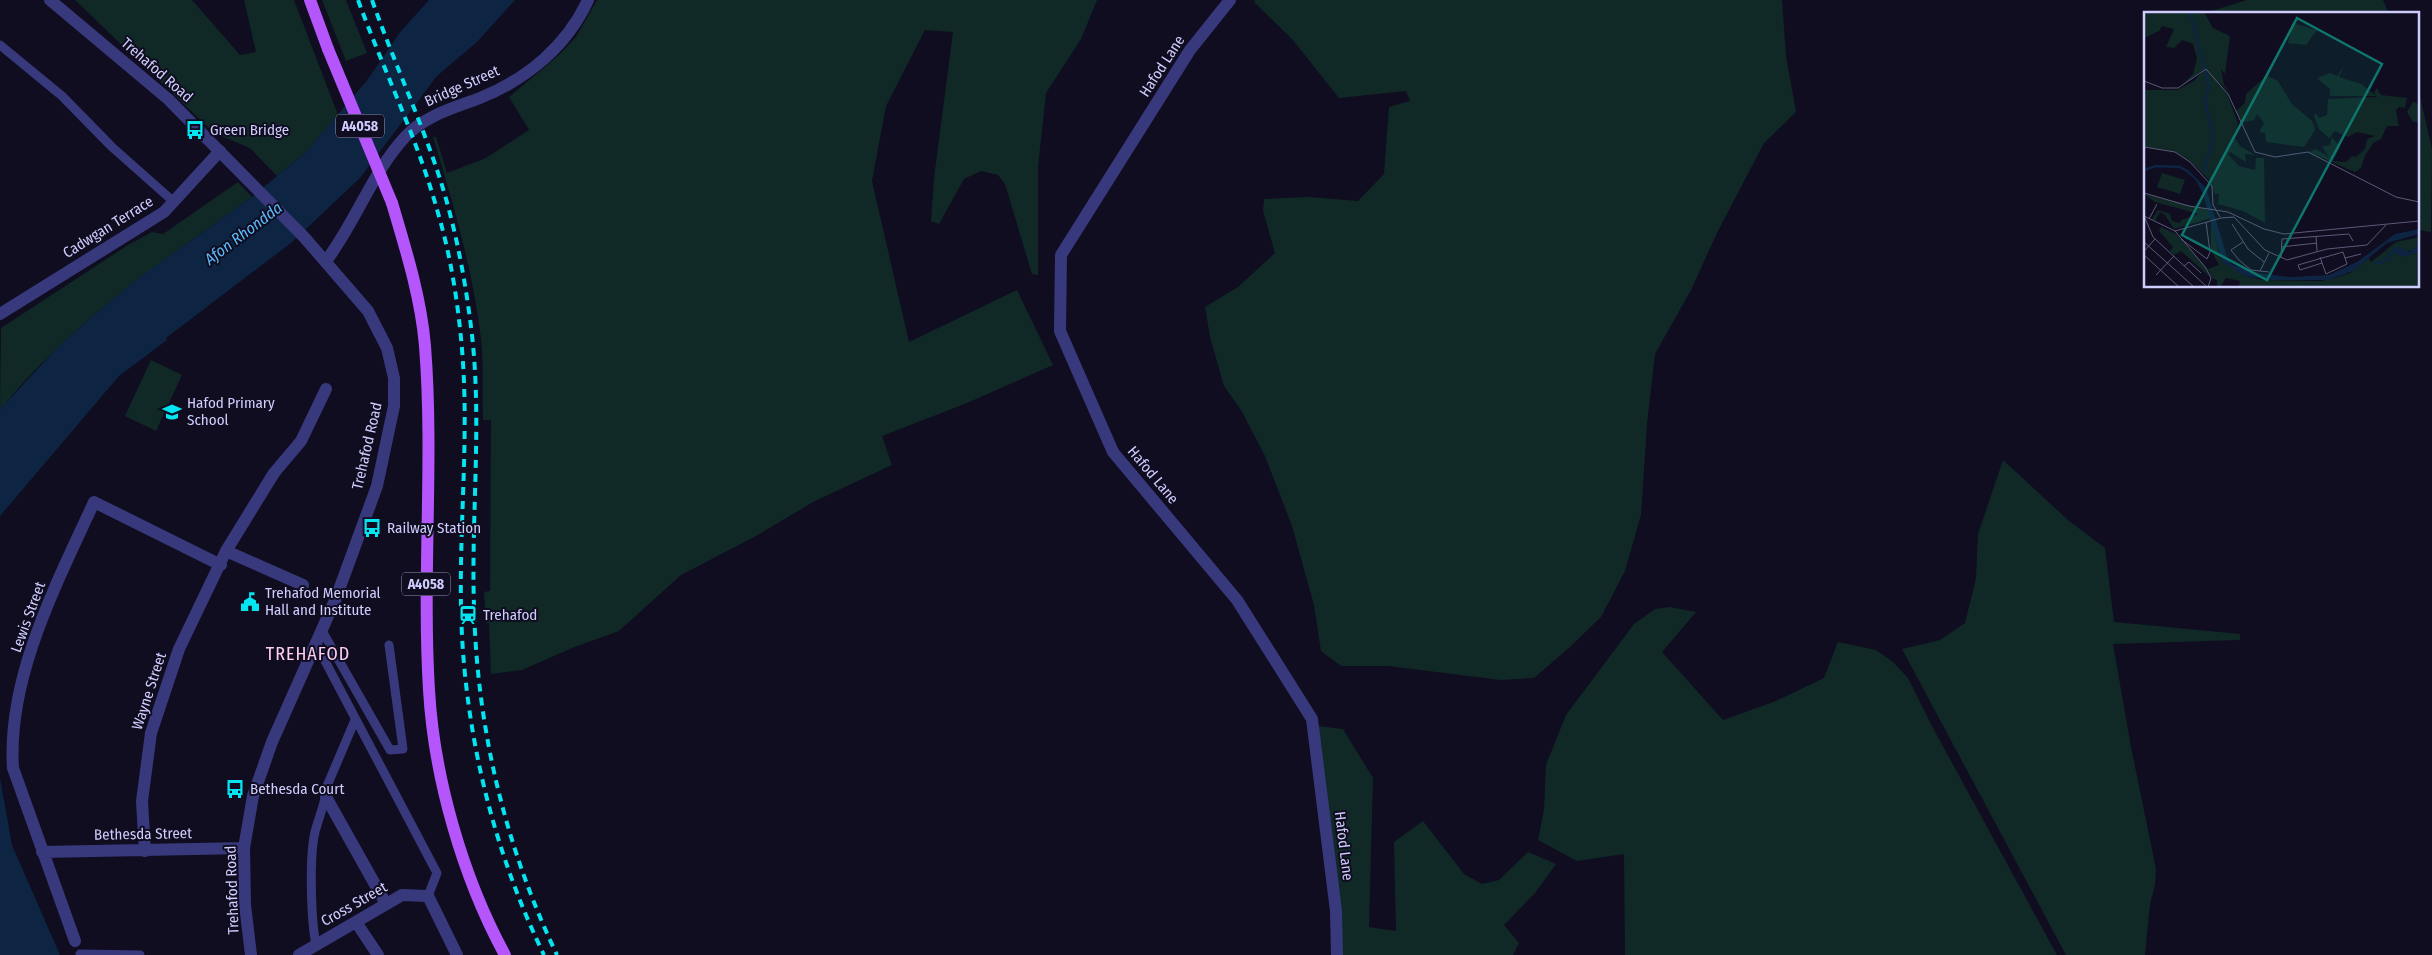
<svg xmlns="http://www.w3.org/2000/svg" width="2432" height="955" viewBox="0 0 2432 955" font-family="'Fira Sans Condensed',sans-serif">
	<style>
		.green { fill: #102927 }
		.water { fill: #0d2443 }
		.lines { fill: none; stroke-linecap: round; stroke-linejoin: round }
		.service { stroke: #38397d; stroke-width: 9 }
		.minor { stroke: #38397d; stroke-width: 12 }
		.primary { stroke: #b555fc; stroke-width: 12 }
		.rail { stroke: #04e5f1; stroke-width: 4; stroke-dasharray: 8 6; stroke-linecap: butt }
		.primary-bridge { stroke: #b555fc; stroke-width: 12 }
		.labels { text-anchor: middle; stroke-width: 4; stroke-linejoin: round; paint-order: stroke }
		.shield { fill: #0f0d1f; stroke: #9593bb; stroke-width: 1 }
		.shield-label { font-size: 14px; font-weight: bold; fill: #cfccfe }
		.street-label { font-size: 15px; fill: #cfccfe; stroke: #0f0d1f }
		.poi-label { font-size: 15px; fill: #cfccfe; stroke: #0f0d1f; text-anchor: start }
		.water-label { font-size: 16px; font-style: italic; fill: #5cb9fc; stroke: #0f0d1f }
		.quarter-label { font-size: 18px; letter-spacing: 1px; fill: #feceef; stroke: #0f0d1f }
		.inset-river { fill: none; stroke: #0d2443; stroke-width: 2.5 }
		.inset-road { fill: none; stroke: #5c5978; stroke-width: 1 }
		.view { fill: #0f766e; fill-opacity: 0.15; stroke: #0f766e; stroke-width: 2.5 }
		.inset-edge { fill: none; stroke: #cfccfe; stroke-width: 2.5 }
	</style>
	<rect width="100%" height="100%" fill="#0f0d1f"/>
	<path class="green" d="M75,0H192L240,55L256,52L244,0H294L338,115L306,152L277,176L250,148L214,133Z
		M322,0H346L367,53L346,61Z
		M597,0H1097L1081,39L1046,93L1038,167V275L1032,274L1005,184L998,175L981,171L964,179L939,224L931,221L934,178L953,32L925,30L886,106L872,181L909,342L1017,290L1053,365L967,403L882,436L892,465L813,502L756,536L681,575L619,631L572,648L522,670L491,674L489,623H486L484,592L490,591L491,420H483C482,393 484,365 481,339C473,270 453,203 433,137H436L447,173L486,158L529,130L509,97L559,55L576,37Z
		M1255,0H1782L1786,56L1796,112L1764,143L1717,233L1691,290L1655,354L1647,424L1641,515L1625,571L1601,617L1570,647L1534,678L1501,680L1388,666H1341L1321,651L1314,605L1292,526L1265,456L1241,410L1224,386L1210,337L1205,307L1238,287L1275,253L1263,211L1264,199L1309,197L1358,201L1384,174L1389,107L1410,101L1406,91L1339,98L1292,39L1254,2Z
		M2247,0H2383L2389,14H2202Z
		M2418,88L2432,149L2431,232L2418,230Z
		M238,182L252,197C163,261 70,323 0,410L1,328L128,245L152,232L163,234Z
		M151,360L182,375L156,431L125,416Z
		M2003,460L2068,520L2105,548L2114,622L2240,634V640L2113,644L2131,747L2156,869L2155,885L2150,904L2145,955H2066L1902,649L1940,640L1965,623L1976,578L1978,534Z
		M1670,607L1696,612L1662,652L1723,720L1776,701L1824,678L1838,642L1876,650L1893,662L1908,678L1933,728L2057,955H1625L1624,854L1577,861L1538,840L1544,810L1546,765L1566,715L1634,624L1655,609Z
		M1318,726L1343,729L1373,778L1369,927L1396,931L1394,842L1423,821L1464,874L1482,884L1499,880L1528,852L1556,864L1535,893L1504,925L1519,943L1513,955H1343Z"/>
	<path class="water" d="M429,0H515L477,42L437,76L360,178L291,243L166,338L167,340L119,376L0,516V410L4,405L57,348L93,316L140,277L252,197L306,152L368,79L401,31Z
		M0,778L12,845L60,955H0Z"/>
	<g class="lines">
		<path class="service" d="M0,45L62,96L112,147L174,202
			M321,629L390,750L403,749L389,645
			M315,642L437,873L428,896
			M316,945C311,920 309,857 315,832C319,816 326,802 327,786L355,720
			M80,954L140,955"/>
		<path class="minor" d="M50,0L168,99L304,237L368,311L387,348L394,378V406L377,486L336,598L272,742L253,796L244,848L245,905L251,955
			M1230,0L1190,50L1061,255L1060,331L1113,452L1237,600L1312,719L1336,911L1337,955
			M326,261C356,222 372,172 406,136C426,115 454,108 480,98C527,79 567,46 588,0
			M0,314L164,212L220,151
			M226,551L303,585
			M326,797L386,904
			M145,851L142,801L151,733L179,649L226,551L274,473L301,441L326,389
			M42,852L244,848
			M356,922L378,955
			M75,941L13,768C7,677 57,583 94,502L221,565
			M299,955L402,895L428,896L457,955"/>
		<path class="primary" d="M310,0L328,49
			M392,203C406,250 421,298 425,346C434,460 422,575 429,690C434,778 463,878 505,955"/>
		<path class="rail" d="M358,0C384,71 418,140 438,213C451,257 458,303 462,349C470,445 457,540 462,636C468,746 496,856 544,955
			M372,0C391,54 415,107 434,161C454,218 465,276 472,335C482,425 471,516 474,607C477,728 505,846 557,955"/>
		<path class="primary-bridge" d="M328,49L392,203"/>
	</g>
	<defs>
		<g id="bus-bare" transform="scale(1.5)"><path d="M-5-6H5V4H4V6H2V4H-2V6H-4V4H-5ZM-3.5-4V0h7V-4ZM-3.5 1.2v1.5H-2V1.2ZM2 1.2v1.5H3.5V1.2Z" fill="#04e5f1" stroke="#0f0d1f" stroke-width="2.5" paint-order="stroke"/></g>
		<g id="school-bare" transform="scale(1.5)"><path d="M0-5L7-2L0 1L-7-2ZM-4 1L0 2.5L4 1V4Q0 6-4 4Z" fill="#04e5f1" stroke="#0f0d1f" stroke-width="2.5" paint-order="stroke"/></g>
		<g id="civic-bare" transform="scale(1.5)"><path d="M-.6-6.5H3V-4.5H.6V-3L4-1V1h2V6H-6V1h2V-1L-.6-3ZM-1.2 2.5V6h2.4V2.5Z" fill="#04e5f1" stroke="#0f0d1f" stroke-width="2.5" paint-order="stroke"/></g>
		<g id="station-bare" transform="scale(1.5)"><path d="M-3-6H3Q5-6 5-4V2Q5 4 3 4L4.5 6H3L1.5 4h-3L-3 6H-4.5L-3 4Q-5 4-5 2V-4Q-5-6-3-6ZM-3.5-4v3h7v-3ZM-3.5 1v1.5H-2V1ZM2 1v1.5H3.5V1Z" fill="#04e5f1" stroke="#0f0d1f" stroke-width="2.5" paint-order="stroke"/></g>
	</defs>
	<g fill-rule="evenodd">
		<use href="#bus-bare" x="195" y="130"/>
		<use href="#school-bare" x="172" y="412"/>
		<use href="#bus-bare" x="372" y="528"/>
		<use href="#civic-bare" x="250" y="602"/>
		<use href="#station-bare" x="468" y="615"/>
		<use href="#bus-bare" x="235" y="789"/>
	</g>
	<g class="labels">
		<g class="shield">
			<rect x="336" y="114.5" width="48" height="23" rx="4"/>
			<rect x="402" y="572.5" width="48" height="23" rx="4"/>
		</g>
		<g class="shield-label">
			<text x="360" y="131">A4058</text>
			<text x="426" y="589">A4058</text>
		</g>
		<g class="street-label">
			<text transform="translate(1162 66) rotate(-57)" y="5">Hafod Lane</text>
			<text transform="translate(157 70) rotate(41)" y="5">Trehafod Road</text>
			<text transform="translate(462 86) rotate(-24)" y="5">Bridge Street</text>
			<text transform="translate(108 227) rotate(-32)" y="5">Cadwgan Terrace</text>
			<text transform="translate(367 446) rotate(-77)" y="5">Trehafod Road</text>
			<text transform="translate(1153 475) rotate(50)" y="5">Hafod Lane</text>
			<text transform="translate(28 617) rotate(-70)" y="5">Lewis Street</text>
			<text transform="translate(149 691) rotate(-72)" y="5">Wayne Street</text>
			<text transform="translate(143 834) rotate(-1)" y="5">Bethesda Street</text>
			<text transform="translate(1344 846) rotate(83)" y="5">Hafod Lane</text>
			<text transform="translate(232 890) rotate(-92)" y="5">Trehafod Road</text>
			<text transform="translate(354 904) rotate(-30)" y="5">Cross Street</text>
		</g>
		<g class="poi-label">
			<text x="210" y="135">Green Bridge</text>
			<text x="187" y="408">Hafod Primary<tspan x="187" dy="17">School</tspan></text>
			<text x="387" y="533">Railway Station</text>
			<text x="265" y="598">Trehafod Memorial<tspan x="265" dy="17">Hall and Institute</tspan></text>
			<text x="483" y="620">Trehafod</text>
			<text x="250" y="794">Bethesda Court</text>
		</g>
		<g class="water-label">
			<text transform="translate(243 233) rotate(-37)" y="6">Afon Rhondda</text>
		</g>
		<g class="quarter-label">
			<text x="308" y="660">TREHAFOD</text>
		</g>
	</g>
	<g transform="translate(2144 12)">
		<rect width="275" height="275" fill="#0f0d1f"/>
		<path d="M0,0H60L69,16L86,24L81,62L77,57L80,73L87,82L73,68L83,82L94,111L90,125L96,134L111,143L101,142L102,150L86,140L84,142L95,154L111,158L112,146H120L121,211L99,199L71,191H74L75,182H71L65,168L46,149L29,139L0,135V78H33L50,69L62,56L36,75L49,62L53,46L49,32L38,28L30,36L22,35L30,17L18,14L15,19L0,26ZM148,11L173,18L162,33L144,31ZM200,54L195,65L217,72L233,84H186V77L173,66L186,61L193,64ZM122,64L133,68L148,92L168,109L171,118L160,135L122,130L121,121L115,120L120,111L113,102L110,108L97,111L92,99L101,91L102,82ZM233,76L237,83L263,86L261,96L255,95L252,98L255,114H243L237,127L229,131L221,144L217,156L211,160L165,140L172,137L185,145L178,135L186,133L188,125L196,135L189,149L202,150L208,144L212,145L221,137L223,127L231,124L213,120L204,125L191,119L185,126L175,117L170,104L172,101L175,106L183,103L184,87L233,85L230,80ZM269,90L275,92L274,110H269L263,100ZM18,161L41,168L36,182L13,175ZM0,182L64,198L67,206L30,217L21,203L16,200L11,209L8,207L14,198L26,202L28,209L36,211L37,208L55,202L11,190ZM67,209L76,246L101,264L118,268L178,269L191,266L206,261L225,246L227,250L252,230L275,225V232L268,239H261L257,245L275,240V275H88L95,274L96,269L82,266L77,274L73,275V268L68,266L64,257L75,253L67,238ZM17,215L32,222L60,253L66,265L37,239L30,243L26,239L29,235L15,219Z" fill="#102927"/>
		<path d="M44,158L62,176L84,248L89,253L114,261L146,265L185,263L213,250L251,222L275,217V222L243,231L209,259L184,268H127L101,264L78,250L59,182L51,167L42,160ZM275,232V240L257,245L248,238L254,235L266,240Z" fill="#0d2443"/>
		<path class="inset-river" d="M46,0L65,74L61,88L69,123L60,161M0,158L12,154L36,155L45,160M231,252L243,248L249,239"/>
		<path class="inset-road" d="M0,69L18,76H34L62,57L84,82L111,140L131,145L164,140L252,185L275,190M0,135L31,140L46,150L68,174L69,193L76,205M0,181L45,194L84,200L120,217L140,222L275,209M0,204L31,219L77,206L90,205L121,238L143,248L183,237L223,233L242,213M1,206L9,225L63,275M5,207L13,192M88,212L104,237L120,250M31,219L62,256L67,266L64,275M172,224L173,239M37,227L63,247L66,240L62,210M0,230L50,275M99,230L87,238L95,248L107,258L125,260M137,235L173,231M0,239L11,227M0,243L35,275M176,245L182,262L203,252L199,240M137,246L138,227L205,222L209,229M201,246L217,242M178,251L156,258L154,253L199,240M40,254L45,250L57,261M116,259L125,241M12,263L30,244"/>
		<path class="view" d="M153,6L238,52L123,268L38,223Z"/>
		<rect width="275" height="275" class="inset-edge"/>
	</g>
</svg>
